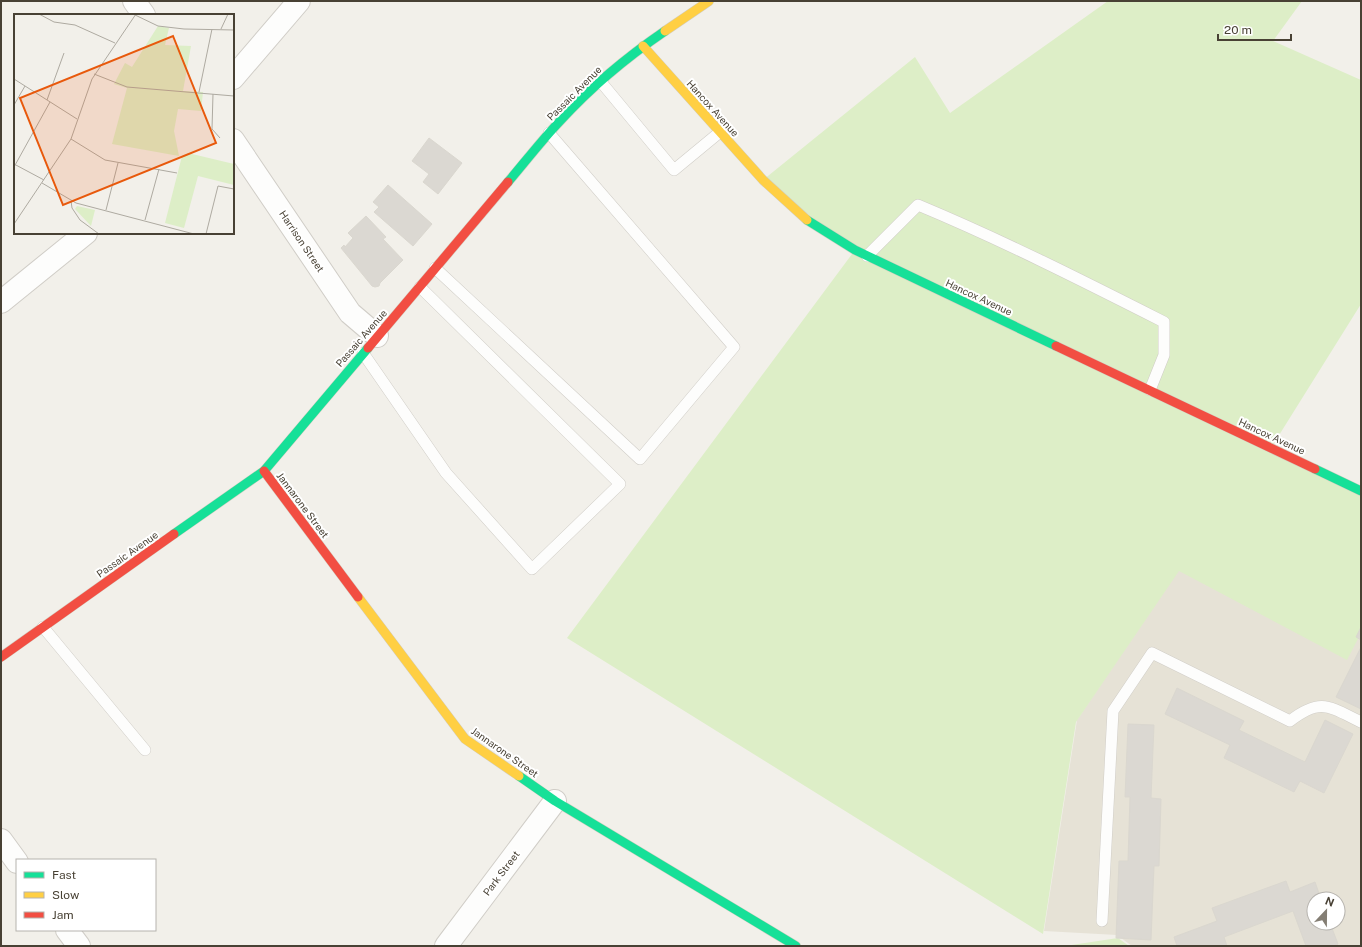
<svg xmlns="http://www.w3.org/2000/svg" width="1362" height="947" viewBox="0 0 1362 947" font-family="'Public Sans',sans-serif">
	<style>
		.residential { fill: #e6e2d6; fill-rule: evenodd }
		.green { fill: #ddeec7 }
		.building { fill: #dbd8d2; stroke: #dad7cf }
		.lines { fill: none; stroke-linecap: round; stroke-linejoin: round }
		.lane-casing { stroke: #d0cdc7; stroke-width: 12 }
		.street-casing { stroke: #d0cdc7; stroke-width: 24 }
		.fast-casing { stroke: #d2cdc0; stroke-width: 10 }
		.slow-casing { stroke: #d2cdc0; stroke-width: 10 }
		.jam-casing { stroke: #d2cdc0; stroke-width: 10 }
		.lane { stroke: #fdfdfc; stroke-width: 11 }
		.street { stroke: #fdfdfc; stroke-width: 22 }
		.fast { stroke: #16e098; stroke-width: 9 }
		.slow { stroke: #ffcf43; stroke-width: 9 }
		.jam { stroke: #f24e42; stroke-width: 9 }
		.labels { text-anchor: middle; stroke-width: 4; stroke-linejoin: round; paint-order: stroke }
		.street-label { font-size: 10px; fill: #484134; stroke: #fff }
		.inset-road { fill: none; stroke: #aeaaa1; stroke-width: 1 }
		.view { fill: #e8590c; fill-opacity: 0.15; stroke: #e8590c; stroke-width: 2 }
		.inset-edge { fill: none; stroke: #484134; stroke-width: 2 }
	</style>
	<rect width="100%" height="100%" fill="#f2f0ea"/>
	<path class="residential" d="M1180,568L1361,614V946H1132L1117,935L1044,931L1077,720ZM1314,899H1338V923H1314Z"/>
	<path class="green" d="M1108,1H1302L1273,41L1361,80V304L1271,448L1361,491V633L1347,660L1179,571L1076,722L1043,934L567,638L855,250L763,180L915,57L950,113Z
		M1118,938L1129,946H1064H1065Z"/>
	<path class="building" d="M429,138L462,163L438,194L423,182L429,174L412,161Z
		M388,185L432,224L413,246L374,212L379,207L373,202Z
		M366,216L386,237L383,239L403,260L380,283L379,286L375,287L372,286L341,248L344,245L345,247L353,238L348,233Z
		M1361,627V640L1356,637Z
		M1361,647V709L1336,697Z
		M1177,688L1244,721L1239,730L1305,762L1325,720L1353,734L1324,793L1300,781L1294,792L1224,758L1230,745L1165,714Z
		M1128,724L1154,725L1151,798L1161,799L1159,866H1154L1151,940L1116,938L1119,861H1128L1130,797H1125Z
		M1286,881L1290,892L1315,882L1321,899H1314V923H1330L1338,944L1334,946H1306L1293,911L1224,937L1227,946H1177L1174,937L1217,921L1212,908Z"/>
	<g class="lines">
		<g class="lane-casing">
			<path id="lane" d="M601,82L674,170L720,132
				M867,256L918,205C1002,240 1083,281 1164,322V355L1150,390
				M435,268L640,459L734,347L549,133
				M363,353L446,473L532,569L620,484L420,287
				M43,627L145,750
				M1102,921L1113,711L1152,653L1290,721C1321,697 1330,707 1361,722"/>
		</g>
		<g class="street-casing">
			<path id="street" d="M134,1L144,15
				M233,78L299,1
				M233,140L350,313L377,336
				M1,302L86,233
				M1,840L17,862
				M67,930L79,946
				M446,946L555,801"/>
		</g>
		<g class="fast-casing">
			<path id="fast" d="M508,182C525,162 542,140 560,121C591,87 627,57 665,31
				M807,220L855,250L1056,346
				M1315,469L1361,491
				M174,534L264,471L368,348
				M519,776L555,801L796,946"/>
		</g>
		<g class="slow-casing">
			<path id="slow" d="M665,31L709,1
				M643,46L763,180L807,220
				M358,597L465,739L519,776"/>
		</g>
		<g class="jam-casing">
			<path id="jam" d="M1056,346L1315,469
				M368,348L508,182
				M264,471L358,597
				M1,657L174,534"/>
		</g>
		<use href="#lane" class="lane"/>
		<use href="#street" class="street"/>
		<use href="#fast" class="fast"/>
		<use href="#slow" class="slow"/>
		<use href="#jam" class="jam"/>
	</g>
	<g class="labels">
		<g class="street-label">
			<text transform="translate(574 93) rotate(-45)" y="4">Passaic Avenue</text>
			<text transform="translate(713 108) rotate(48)" y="4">Hancox Avenue</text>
			<text transform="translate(302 241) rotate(56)" y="4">Harrison Street</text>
			<text transform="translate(979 297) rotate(25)" y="4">Hancox Avenue</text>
			<text transform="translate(361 338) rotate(-49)" y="4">Passaic Avenue</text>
			<text transform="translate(1272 436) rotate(25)" y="4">Hancox Avenue</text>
			<text transform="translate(303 505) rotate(53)" y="4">Jannarone Street</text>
			<text transform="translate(127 554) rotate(-35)" y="4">Passaic Avenue</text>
			<text transform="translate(505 752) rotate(35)" y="4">Jannarone Street</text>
			<text transform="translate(501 873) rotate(-53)" y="4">Park Street</text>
		</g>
	</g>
	<g transform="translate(14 14)">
		<rect width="220" height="220" fill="#f2f0ea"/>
		<path d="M144,12L155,14L151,31L177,32L169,77L189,78L187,97L164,95L160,117L165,142L98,130L113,74L100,70L111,49L118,53ZM174,139L220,150V171L184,162L170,214L151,209L168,142ZM63,192L81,196L77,212L61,195Z" fill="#ddeec7"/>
		<path class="inset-road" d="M25,0L40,8L61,11L101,29M119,0L144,12L170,15L220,16M207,15L214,0M80,60L113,73L220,82M0,65L63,105M185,78L198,15M199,80L198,115L206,124M33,86L50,39M0,91L11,72M57,125L91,146L163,159M0,150L30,166M0,153L36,88M28,169L62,189L180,220M57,187L58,194L66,206L85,220M92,196L104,149M131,206L145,155M0,210L57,125L78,65L122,0M192,220L204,172L220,175"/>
		<path class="view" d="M159,22L202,129L49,191L6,84Z"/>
		<rect width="220" height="220" class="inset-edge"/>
	</g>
	<rect width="1362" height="947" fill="none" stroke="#484134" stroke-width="4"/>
	<rect x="16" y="859" width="140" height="72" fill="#ffffff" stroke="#b6b3ae"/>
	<rect x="24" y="872" width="20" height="6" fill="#16e098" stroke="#b6b3ae"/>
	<text x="52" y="879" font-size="12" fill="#484134">Fast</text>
	<rect x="24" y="892" width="20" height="6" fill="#ffcf43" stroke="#b6b3ae"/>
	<text x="52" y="899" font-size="12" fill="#484134">Slow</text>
	<rect x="24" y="912" width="20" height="6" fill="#f24e42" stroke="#b6b3ae"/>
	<text x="52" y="919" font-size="12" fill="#484134">Jam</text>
	<g transform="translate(1326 911) rotate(22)"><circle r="19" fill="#ffffff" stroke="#b6b3ae"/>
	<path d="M0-3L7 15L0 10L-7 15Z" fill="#847e74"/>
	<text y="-6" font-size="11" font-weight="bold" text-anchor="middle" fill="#484134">N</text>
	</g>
	<path d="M1218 34v6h73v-6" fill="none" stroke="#484134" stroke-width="2"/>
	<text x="1224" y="34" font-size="12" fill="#484134" stroke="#ffffff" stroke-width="3" paint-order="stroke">20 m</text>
</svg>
